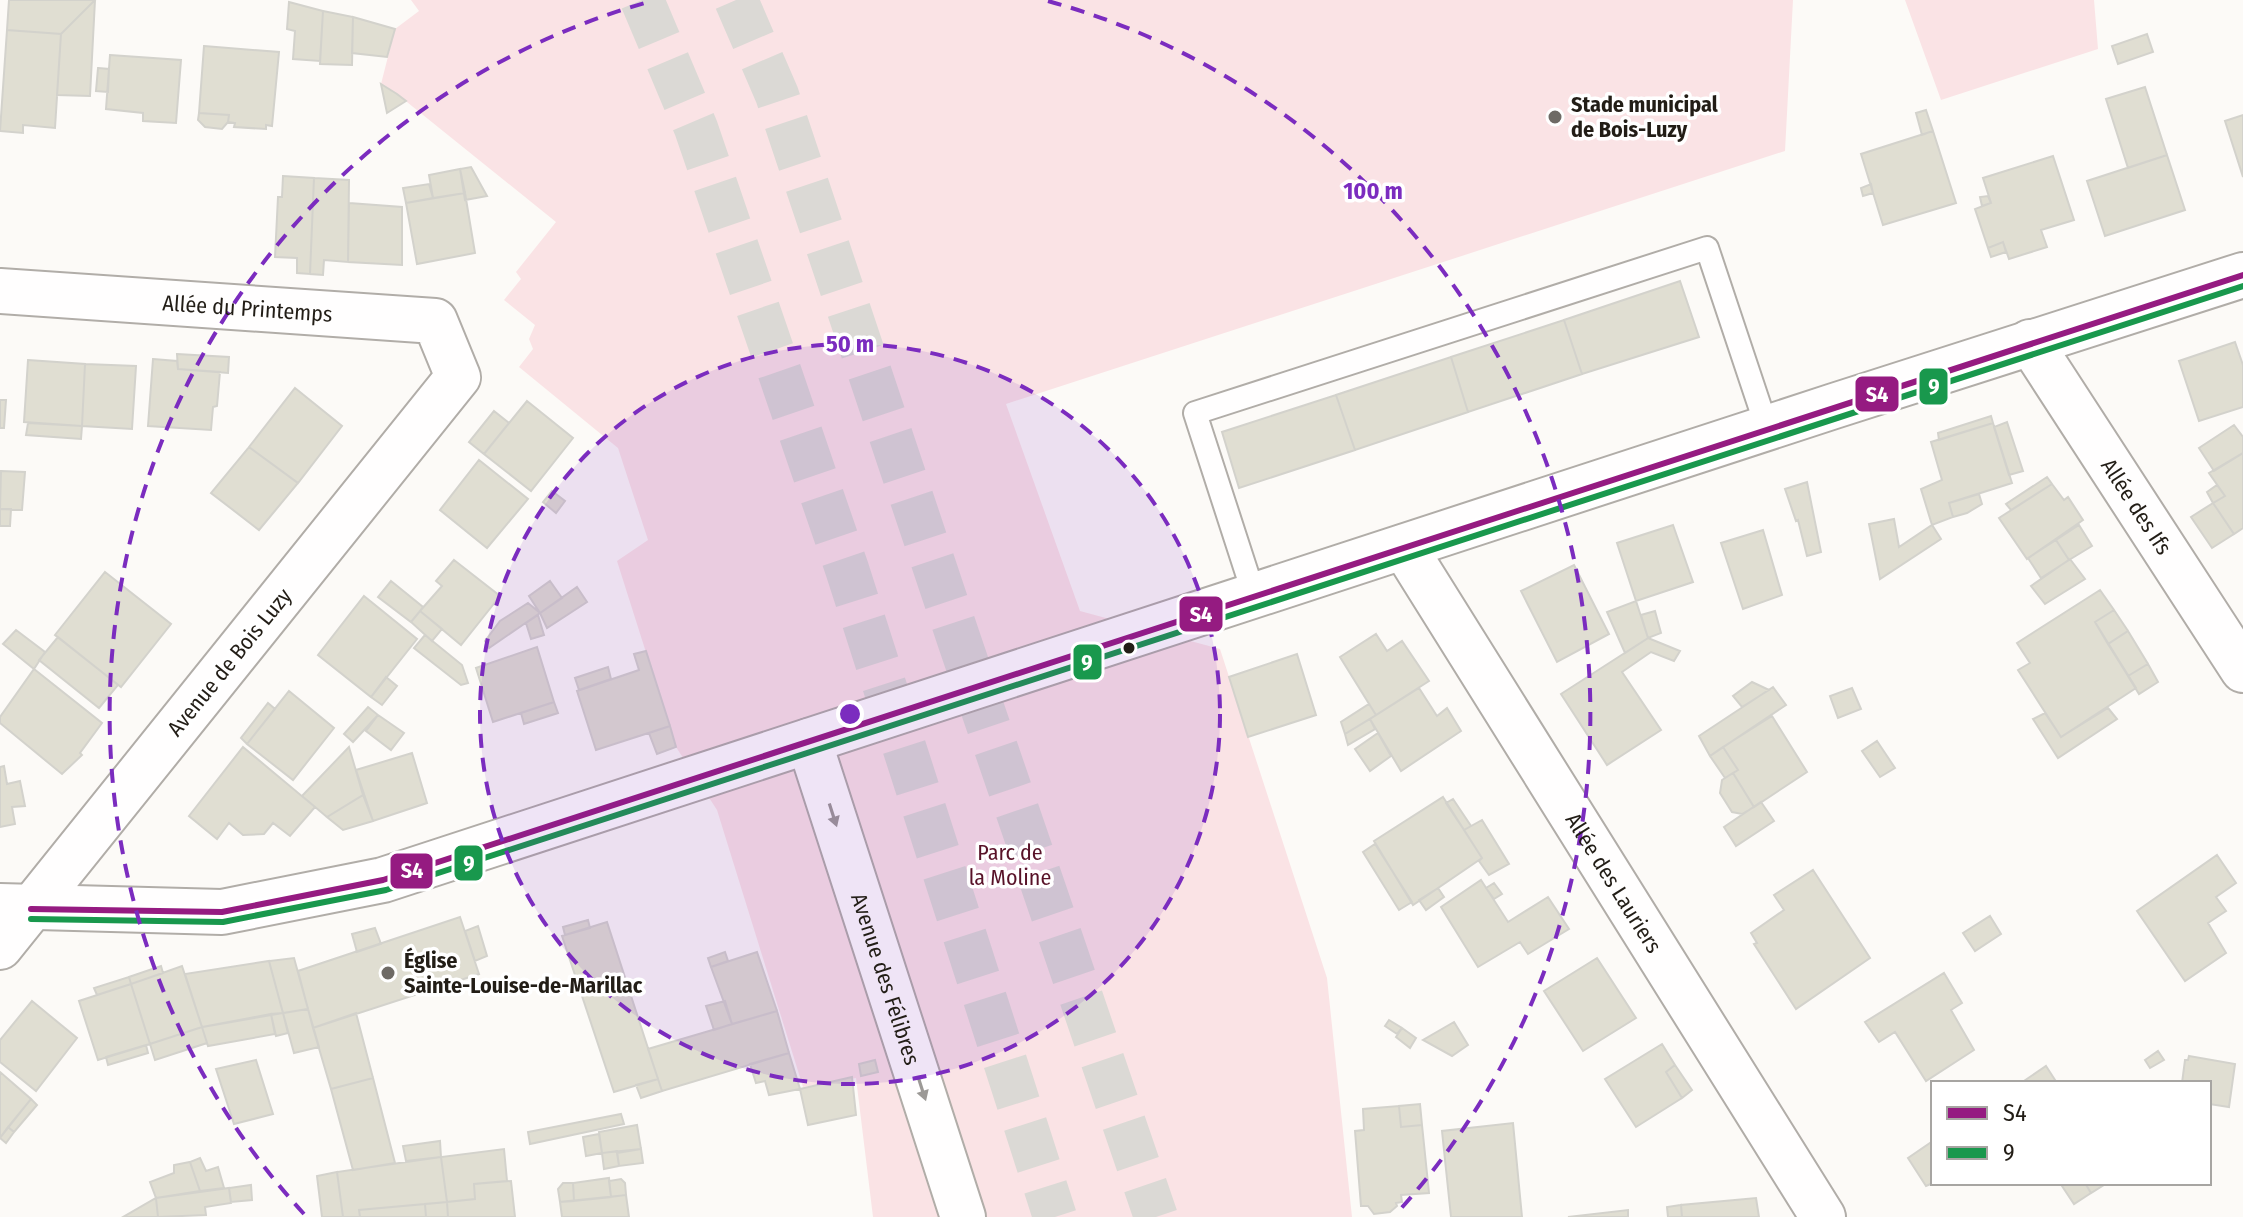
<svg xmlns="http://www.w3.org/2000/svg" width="2243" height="1217" viewBox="0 0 2243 1217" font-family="'Fira Sans Condensed',sans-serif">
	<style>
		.green { fill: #fae3e5 }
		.building { fill: #e0ded2; stroke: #d3d2cc; stroke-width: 2 }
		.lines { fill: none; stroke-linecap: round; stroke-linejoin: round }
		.motorway-tunnel { stroke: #dbd9d5; stroke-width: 44; stroke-dasharray: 44 22; stroke-linecap: butt }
		.service-casing { stroke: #b1ada8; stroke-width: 26 }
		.minor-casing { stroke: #b1ada8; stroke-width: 48 }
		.service { stroke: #fffefe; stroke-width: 22 }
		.minor { stroke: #fffefe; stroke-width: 44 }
		.bus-1-casing { stroke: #fff; stroke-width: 12 }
		.bus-2-casing { stroke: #fff; stroke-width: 12 }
		.bus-1 { stroke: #951b81; stroke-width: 6 }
		.bus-2 { stroke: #19984d; stroke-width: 6 }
		.oneway { fill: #9c9996 }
		.ring { fill: none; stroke: #7b2cbf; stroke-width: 4; stroke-dasharray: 14 10 }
		.poi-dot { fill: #6e6a65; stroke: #fff; stroke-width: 3 }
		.bus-dot { fill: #221d16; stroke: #fff; stroke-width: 3 }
		.labels { text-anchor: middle; stroke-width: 7; stroke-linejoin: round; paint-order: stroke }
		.poi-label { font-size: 22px; font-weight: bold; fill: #221d16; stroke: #fff; text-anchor: start }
		.street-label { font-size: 22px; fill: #221d16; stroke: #fff }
		.park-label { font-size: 22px; fill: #581228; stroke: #fff }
		.centre { fill: #7b2cbf; stroke: #fff; stroke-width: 4 }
		.ring-label { font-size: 24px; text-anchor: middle; font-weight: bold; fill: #7b2cbf; stroke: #fff; stroke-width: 7; stroke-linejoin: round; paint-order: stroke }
		.line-badge { stroke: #fff; stroke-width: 3 }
		.badge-label { font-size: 22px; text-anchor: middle; font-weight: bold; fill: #fff }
	</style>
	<rect width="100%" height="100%" fill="#fcfaf7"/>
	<path class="green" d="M411,0H1793L1785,151L1006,404L1080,611L1220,649L1327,978L1352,1217H873L856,1078L803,1087L717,810L676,747L617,561L648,540L618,448L519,367L533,349L529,339L535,325L504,300L521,279L516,272L556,222L397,94L381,84L395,29L419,11Z
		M1905,0H2094L2098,49L1941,100Z"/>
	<path class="building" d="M9,0H95L61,34L7,30Z
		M95,0L90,96L57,95L61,34Z
		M289,2L323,11L320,61L293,59L295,31L287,29Z
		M323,11L353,17L352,65L320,64Z
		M353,17L395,29L387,57L352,53Z
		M7,30L61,34L55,128L23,125V133L0,131Z
		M2147,34L2153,52L2118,64L2112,46Z
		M204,46L279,52L272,126L266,125V129L234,127L235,123L228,122L229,115L199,113Z
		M110,55L181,60L176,123L143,121V113L106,109Z
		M98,68L109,69L108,92L96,91Z
		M381,84L397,94L406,101L387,113Z
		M2145,87L2167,155L2128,168L2106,99Z
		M1926,110L1933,131L1922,135L1916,113Z
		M199,113L229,115L228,122L222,129L205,127L198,120Z
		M2243,115V177L2225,121Z
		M1933,131L1956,203L1883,225L1861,154Z
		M2167,155L2185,210L2105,236L2087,181Z
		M2053,156L2074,220L2041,230L2047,247L2009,259L2003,242L1988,248L1975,209L1991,203L1983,178Z
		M471,167L487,196L465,200L460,169Z
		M460,169L465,193L433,198L429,175Z
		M283,176L314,178L310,274L297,273V258L275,257L278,197H282Z
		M314,178L349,180L348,262L324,260L323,275L310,274Z
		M429,184L433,198L406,203L403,188Z
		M1871,184L1873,193L1863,196L1861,188Z
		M465,193L475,253L417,264L406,203Z
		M1988,196L1991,203L1982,206L1980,197Z
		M349,203L402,207V265L348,262Z
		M2003,242L2006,252L1991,257L1988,248Z
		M1680,281L1699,337L1582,374L1564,320Z
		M1564,320L1582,374L1468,412L1451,357Z
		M2235,342L2243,365V407L2199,421L2179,361Z
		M177,354L229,357L228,373L178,369Z
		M1451,357L1468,412L1355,450L1336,395Z
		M153,359L177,361L178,369L220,372L217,406L213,407L211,430L148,426Z
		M28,360L85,364L82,426L24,422Z
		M85,364L136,366L132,429L82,426Z
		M295,388L342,426L298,483L249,447Z
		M1336,395L1355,450L1239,488L1222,432Z
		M0,400H6L4,428H0Z
		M527,401L573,438L531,491L484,454Z
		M494,411L509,423L484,454L469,442Z
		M1991,416L1993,423L1939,440L1938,433Z
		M2007,422L2023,471L2009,475L1994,427Z
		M28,423L82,426L81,439L26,435Z
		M1993,423L2012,483L1949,503L1953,517L1932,525L1921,489L1942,480L1931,442Z
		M2234,425L2243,437V453L2214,471L2199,448Z
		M249,447L298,483L259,530L211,493Z
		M2243,453V528L2234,534L2213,503L2225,496L2209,473Z
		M479,460L528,499L487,548L440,510Z
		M1,471L25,472L22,510L0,509Z
		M2047,477L2052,484L2011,510L2006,504Z
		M1807,482L1821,552L1807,556L1798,520L1796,521L1785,489Z
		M2052,484L2064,500L2068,497L2083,520L2027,559L1999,518Z
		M2217,485L2225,496L2213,503L2207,492Z
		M552,491L565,501L556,513L543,502Z
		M1979,494L1982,504L1967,513L1953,517L1949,503Z
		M2213,503L2234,534L2212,548L2191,517Z
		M0,509H11L10,526H0Z
		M1894,519L1899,547L1932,525L1941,539L1880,579L1869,524Z
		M1673,525L1693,582L1636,601L1617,543Z
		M2079,525L2092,546L2069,560L2056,540Z
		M1763,530L1782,595L1743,609L1721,543Z
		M2056,540L2069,560L2041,578L2028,558Z
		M2070,559L2085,579L2045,604L2031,586Z
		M454,560L500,596L461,645L420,611L442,586L436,581Z
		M1574,565L1609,634L1557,662L1521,591Z
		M105,572L171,624L121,687L55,635Z
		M391,581L423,607L411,622L378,597Z
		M550,581L562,598L540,613L529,596Z
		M577,587L587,602L547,628L540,613Z
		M2100,590L2114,610L2095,622L2136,688L2061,737L2018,670L2030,663L2017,643Z
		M364,596L417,639L371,697L318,655Z
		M1636,601L1648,638L1625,653L1607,612Z
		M528,603L540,613L489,648L485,641L500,621Z
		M2114,610L2128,631L2108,644L2095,622Z
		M420,611L442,629L432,641L411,622Z
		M1655,611L1661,633L1648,638L1641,615Z
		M538,615L544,635L531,639L526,623Z
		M16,630L45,652L34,669L3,644Z
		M2128,631L2148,664L2128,676L2108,644Z
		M1376,634L1387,651L1402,641L1429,681L1376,715L1340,657Z
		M425,635L462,665L468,683L461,685L414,648Z
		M58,637L118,685L99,708L39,660Z
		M1648,638L1680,651L1674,661L1651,652L1622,672L1661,730L1607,765L1561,694Z
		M537,647L554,702L493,722L476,668Z
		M646,651L670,726L596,750L577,691L639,670L634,654Z
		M1297,654L1316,715L1248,737L1229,677Z
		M2148,664L2158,682L2139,694L2128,676Z
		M608,667L611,679L579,690L575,678Z
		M34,669L102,723L80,753L82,755L62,774L0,723V717Z
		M386,677L397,686L382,705L371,697Z
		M1752,682L1769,690L1742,707L1733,696Z
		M1773,687L1786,705L1710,756L1699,736Z
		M1419,688L1437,716L1447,708L1461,731L1401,771L1370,719Z
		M1852,688L1861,709L1838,718L1830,696Z
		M289,691L334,728L293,780L247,744Z
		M554,702L558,713L524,724L521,713Z
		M268,703L275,709L247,744L241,738Z
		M1369,704L1376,715L1345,734L1341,722Z
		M368,707L378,715L353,742L344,734Z
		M2108,708L2117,719L2058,758L2033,719L2045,713L2061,737Z
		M378,715L404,733L391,750L366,731Z
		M1772,716L1807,772L1754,807L1733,773L1738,770L1723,747Z
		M1370,719L1375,729L1348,745L1345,734Z
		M670,726L676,747L657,754L649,733Z
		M1378,733L1391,756L1370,771L1355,749Z
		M1877,741L1895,768L1880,777L1862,751Z
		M243,747L315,807L290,836L273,823L264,834L243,835L229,823L217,839L189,816Z
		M349,747L363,795L327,817L302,796Z
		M1723,747L1738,770L1725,778L1710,756Z
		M412,753L427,803L373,821L356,770Z
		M4,766L7,784L20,781L25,806L12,807L15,824L0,827V767Z
		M1733,773L1754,807L1742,814L1732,812L1720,793L1722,780Z
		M363,795L373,821L343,830L327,817Z
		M1443,797L1482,858L1413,905L1374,841Z
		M1453,799L1471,826L1464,830L1446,803Z
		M1761,802L1774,821L1736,846L1724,827Z
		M1482,820L1509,864L1489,875L1479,861L1482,858L1464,830Z
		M1375,844L1412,902L1399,910L1363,852Z
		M2217,855L2236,883L2216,897L2226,911L2208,923L2226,953L2185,981L2137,911Z
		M1813,870L1870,958L1796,1009L1754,944L1757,943L1751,933L1784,910L1774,895Z
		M1481,880L1508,922L1548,897L1569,929L1528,954L1520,942L1478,967L1441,907Z
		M1494,883L1502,894L1494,899L1486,888Z
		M1438,888L1444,897L1426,910L1419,900Z
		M1990,916L2001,934L1975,951L1963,933Z
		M460,917L479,974L313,1028L298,971Z
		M588,920L590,928L565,935L563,927Z
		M607,922L658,1079L614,1092L562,936Z
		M478,926L487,956L475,961L465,931Z
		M375,928L381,944L357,952L352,934Z
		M725,952L728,961L711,967L708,958Z
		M757,952L777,1011L732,1024L711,967Z
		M294,958L308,1009L283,1013L269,961Z
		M1597,958L1636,1018L1583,1051L1544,991Z
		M269,961L283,1013L202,1027L185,974Z
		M161,966L163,973L131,984L129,977Z
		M182,966L202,1027L150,1044L131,984Z
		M1944,973L1962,1003L1951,1010L1974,1050L1926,1081L1895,1032L1879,1042L1865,1022Z
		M129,977L131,984L97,995L94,988Z
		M131,984L150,1044L98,1060L79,1001Z
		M32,1001L77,1038L36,1091L0,1062V1040Z
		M725,1001L732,1024L714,1030L706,1006Z
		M308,1009L319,1047L294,1053L283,1013Z
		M777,1011L789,1053L662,1091L648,1049Z
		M283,1013L288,1033L276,1036L271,1014Z
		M356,1013L373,1078L331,1089L313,1028Z
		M271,1014L275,1034L208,1046L202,1027Z
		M1389,1020L1402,1028L1397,1034L1385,1026Z
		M1454,1022L1468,1045L1452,1056L1423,1040Z
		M202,1027L207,1043L155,1060L150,1044Z
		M1402,1028L1416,1038L1410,1048L1396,1037Z
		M1662,1044L1675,1065L1666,1072L1682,1098L1636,1127L1605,1079Z
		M146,1045L148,1053L108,1065L106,1057Z
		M2158,1051L2164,1060L2150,1068L2145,1060Z
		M789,1053L800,1089L769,1095L765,1081L756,1083L750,1064Z
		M2189,1056L2235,1064L2229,1107L2209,1104V1083H2182L2185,1060H2188Z
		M256,1060L273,1114L234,1124L216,1069Z
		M875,1060L878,1072L861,1076L859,1064Z
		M1675,1065L1692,1090L1682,1098L1666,1072Z
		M2046,1066L2057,1083H2021Z
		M0,1072L31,1099L0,1138Z
		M852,1077L856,1115L808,1125L800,1089Z
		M373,1078L395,1163L353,1170L331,1089Z
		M658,1079L662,1091L641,1098L636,1085Z
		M31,1099L37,1105L14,1132L8,1127Z
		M1420,1104L1422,1125L1401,1127L1399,1106Z
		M1399,1106L1401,1127L1422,1125L1429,1193L1401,1195L1402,1202L1396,1203L1397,1206L1390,1212L1374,1214L1368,1206H1361L1355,1131L1364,1130L1363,1109Z
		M621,1114L624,1124L530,1144L528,1132Z
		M1513,1123L1522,1217H1451L1442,1131Z
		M637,1125L641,1149L602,1153L599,1132Z
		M8,1127L14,1132L6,1143L0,1138Z
		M599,1134L602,1153L586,1156L583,1137Z
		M440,1141L441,1157L406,1161L403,1146Z
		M1933,1141V1183L1926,1186L1908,1158Z
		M504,1149L507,1181L474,1184L475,1199L447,1202L441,1157Z
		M641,1149L643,1163L619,1166L617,1153Z
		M617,1151L619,1166L604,1169L602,1153Z
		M441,1157L447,1202L359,1210L360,1217H343L337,1172Z
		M200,1158L206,1171L218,1167L224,1188L200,1191L190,1162Z
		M190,1162L200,1191L156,1198L150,1182L174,1173V1165Z
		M337,1172L343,1217H322L317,1176Z
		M609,1178L611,1197L574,1201L573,1183Z
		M621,1179L625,1183L626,1195L611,1197L609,1181Z
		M511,1181L515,1217H448L447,1202L475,1199L474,1184Z
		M563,1183H573L574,1201L560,1202L558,1189Z
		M2060,1183H2085L2091,1193L2074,1204Z
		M2085,1183H2107L2091,1193Z
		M251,1185L252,1200L231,1202L229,1188Z
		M229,1188L231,1203L205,1207L206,1215L158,1217L156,1198Z
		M626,1195L629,1217H562L560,1202Z
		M156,1198L158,1217H123Z
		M1756,1198L1759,1217H1682L1681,1205Z
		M447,1202L448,1217H426L425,1204Z
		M425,1204L426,1217H360L359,1210Z
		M1681,1205L1682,1217H1668L1667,1207Z
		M1628,1210V1217H1568Z"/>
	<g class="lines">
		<path class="motorway-tunnel" d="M642,0L696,128L847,569L1055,1217
			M736,0L777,95L958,637L1156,1217"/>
		<g class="service-casing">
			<path id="service" d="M1254,595L1195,413L1707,248L1767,428"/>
		</g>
		<g class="minor-casing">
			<g id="minor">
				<path id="s1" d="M0,291L435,321L458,377L0,947"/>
				<path id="s2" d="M2030,342L2243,670"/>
				<path id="s3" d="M1404,547L1823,1217"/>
				<path id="s4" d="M809,741L963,1217"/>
				<path d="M0,906L222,912L383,880L1834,406L2243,275"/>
			</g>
		</g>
		<use href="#service" class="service"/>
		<use href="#minor" class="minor"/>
		<g class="bus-1-casing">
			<path id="bus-1" d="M31,909L222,912L383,880L2243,275"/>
		</g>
		<g class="bus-2-casing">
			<path id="bus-2" d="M31,919L223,922L386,890L2243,286"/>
		</g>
		<use href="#bus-1" class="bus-1"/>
		<use href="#bus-2" class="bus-2"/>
	</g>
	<defs><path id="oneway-solid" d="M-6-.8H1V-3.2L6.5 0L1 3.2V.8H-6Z" transform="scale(2)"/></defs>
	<g class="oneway">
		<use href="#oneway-solid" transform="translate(833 815) rotate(72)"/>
		<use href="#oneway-solid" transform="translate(922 1089) rotate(72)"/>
	</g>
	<circle cx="850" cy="714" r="370" fill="#7b2cbf" fill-opacity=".12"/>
	<g class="ring">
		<circle cx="850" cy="714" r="370"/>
		<path d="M304 1214A740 740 0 0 1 652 1M1048 1A740 740 0 0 1 1396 1214"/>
	</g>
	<g class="poi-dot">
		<circle cx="1555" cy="117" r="8"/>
		<circle cx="388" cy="973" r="8"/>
	</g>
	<circle class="bus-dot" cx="1129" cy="648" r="7"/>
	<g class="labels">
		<g class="poi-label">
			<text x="1571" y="112">Stade municipal<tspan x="1571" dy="25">de Bois-Luzy</tspan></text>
			<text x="404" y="968">Église<tspan x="404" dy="25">Sainte-Louise-de-Marillac</tspan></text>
		</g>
		<g class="street-label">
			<text dy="8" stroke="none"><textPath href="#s1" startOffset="248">Allée du Printemps</textPath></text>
			<text dy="8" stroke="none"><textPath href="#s2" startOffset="196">Allée des Ifs</textPath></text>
			<text transform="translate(229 662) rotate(-51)" y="8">Avenue de Bois Luzy</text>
			<text dy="8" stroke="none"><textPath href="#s3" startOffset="396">Allée des Lauriers</textPath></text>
			<text dy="8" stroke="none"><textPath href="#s4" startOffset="250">Avenue des Félibres</textPath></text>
		</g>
		<g class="park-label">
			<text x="1010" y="860">Parc de<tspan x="1010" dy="25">la Moline</tspan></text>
		</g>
	</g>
	<circle cx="850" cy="714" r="12" class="centre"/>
	<g class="ring-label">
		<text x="1373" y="199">100 m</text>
		<text x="850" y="352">50 m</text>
	</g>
	<g class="line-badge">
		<rect x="1918" y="367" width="31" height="39" rx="8" fill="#19984d"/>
		<rect x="1854" y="375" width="46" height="38" rx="8" fill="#951b81"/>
		<rect x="1178" y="595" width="46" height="38" rx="8" fill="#951b81"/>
		<rect x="1072" y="643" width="31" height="38" rx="8" fill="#19984d"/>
		<rect x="453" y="844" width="31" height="38" rx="8" fill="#19984d"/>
		<rect x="389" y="852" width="45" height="38" rx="8" fill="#951b81"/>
	</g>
	<g class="badge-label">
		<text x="1934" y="394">9</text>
		<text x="1877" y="402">S4</text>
		<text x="1201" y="622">S4</text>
		<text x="1087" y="670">9</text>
		<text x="469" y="871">9</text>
		<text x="412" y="878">S4</text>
	</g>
	<rect x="1931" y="1081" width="280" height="104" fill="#ffffff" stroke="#a7a5a2" stroke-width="2"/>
	<rect x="1947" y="1107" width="40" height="12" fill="#951b81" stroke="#a7a5a2" stroke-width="2"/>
	<text x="2003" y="1121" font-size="24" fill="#221d16">S4</text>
	<rect x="1947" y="1147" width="40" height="12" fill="#19984d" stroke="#a7a5a2" stroke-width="2"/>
	<text x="2003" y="1161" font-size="24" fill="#221d16">9</text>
</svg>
